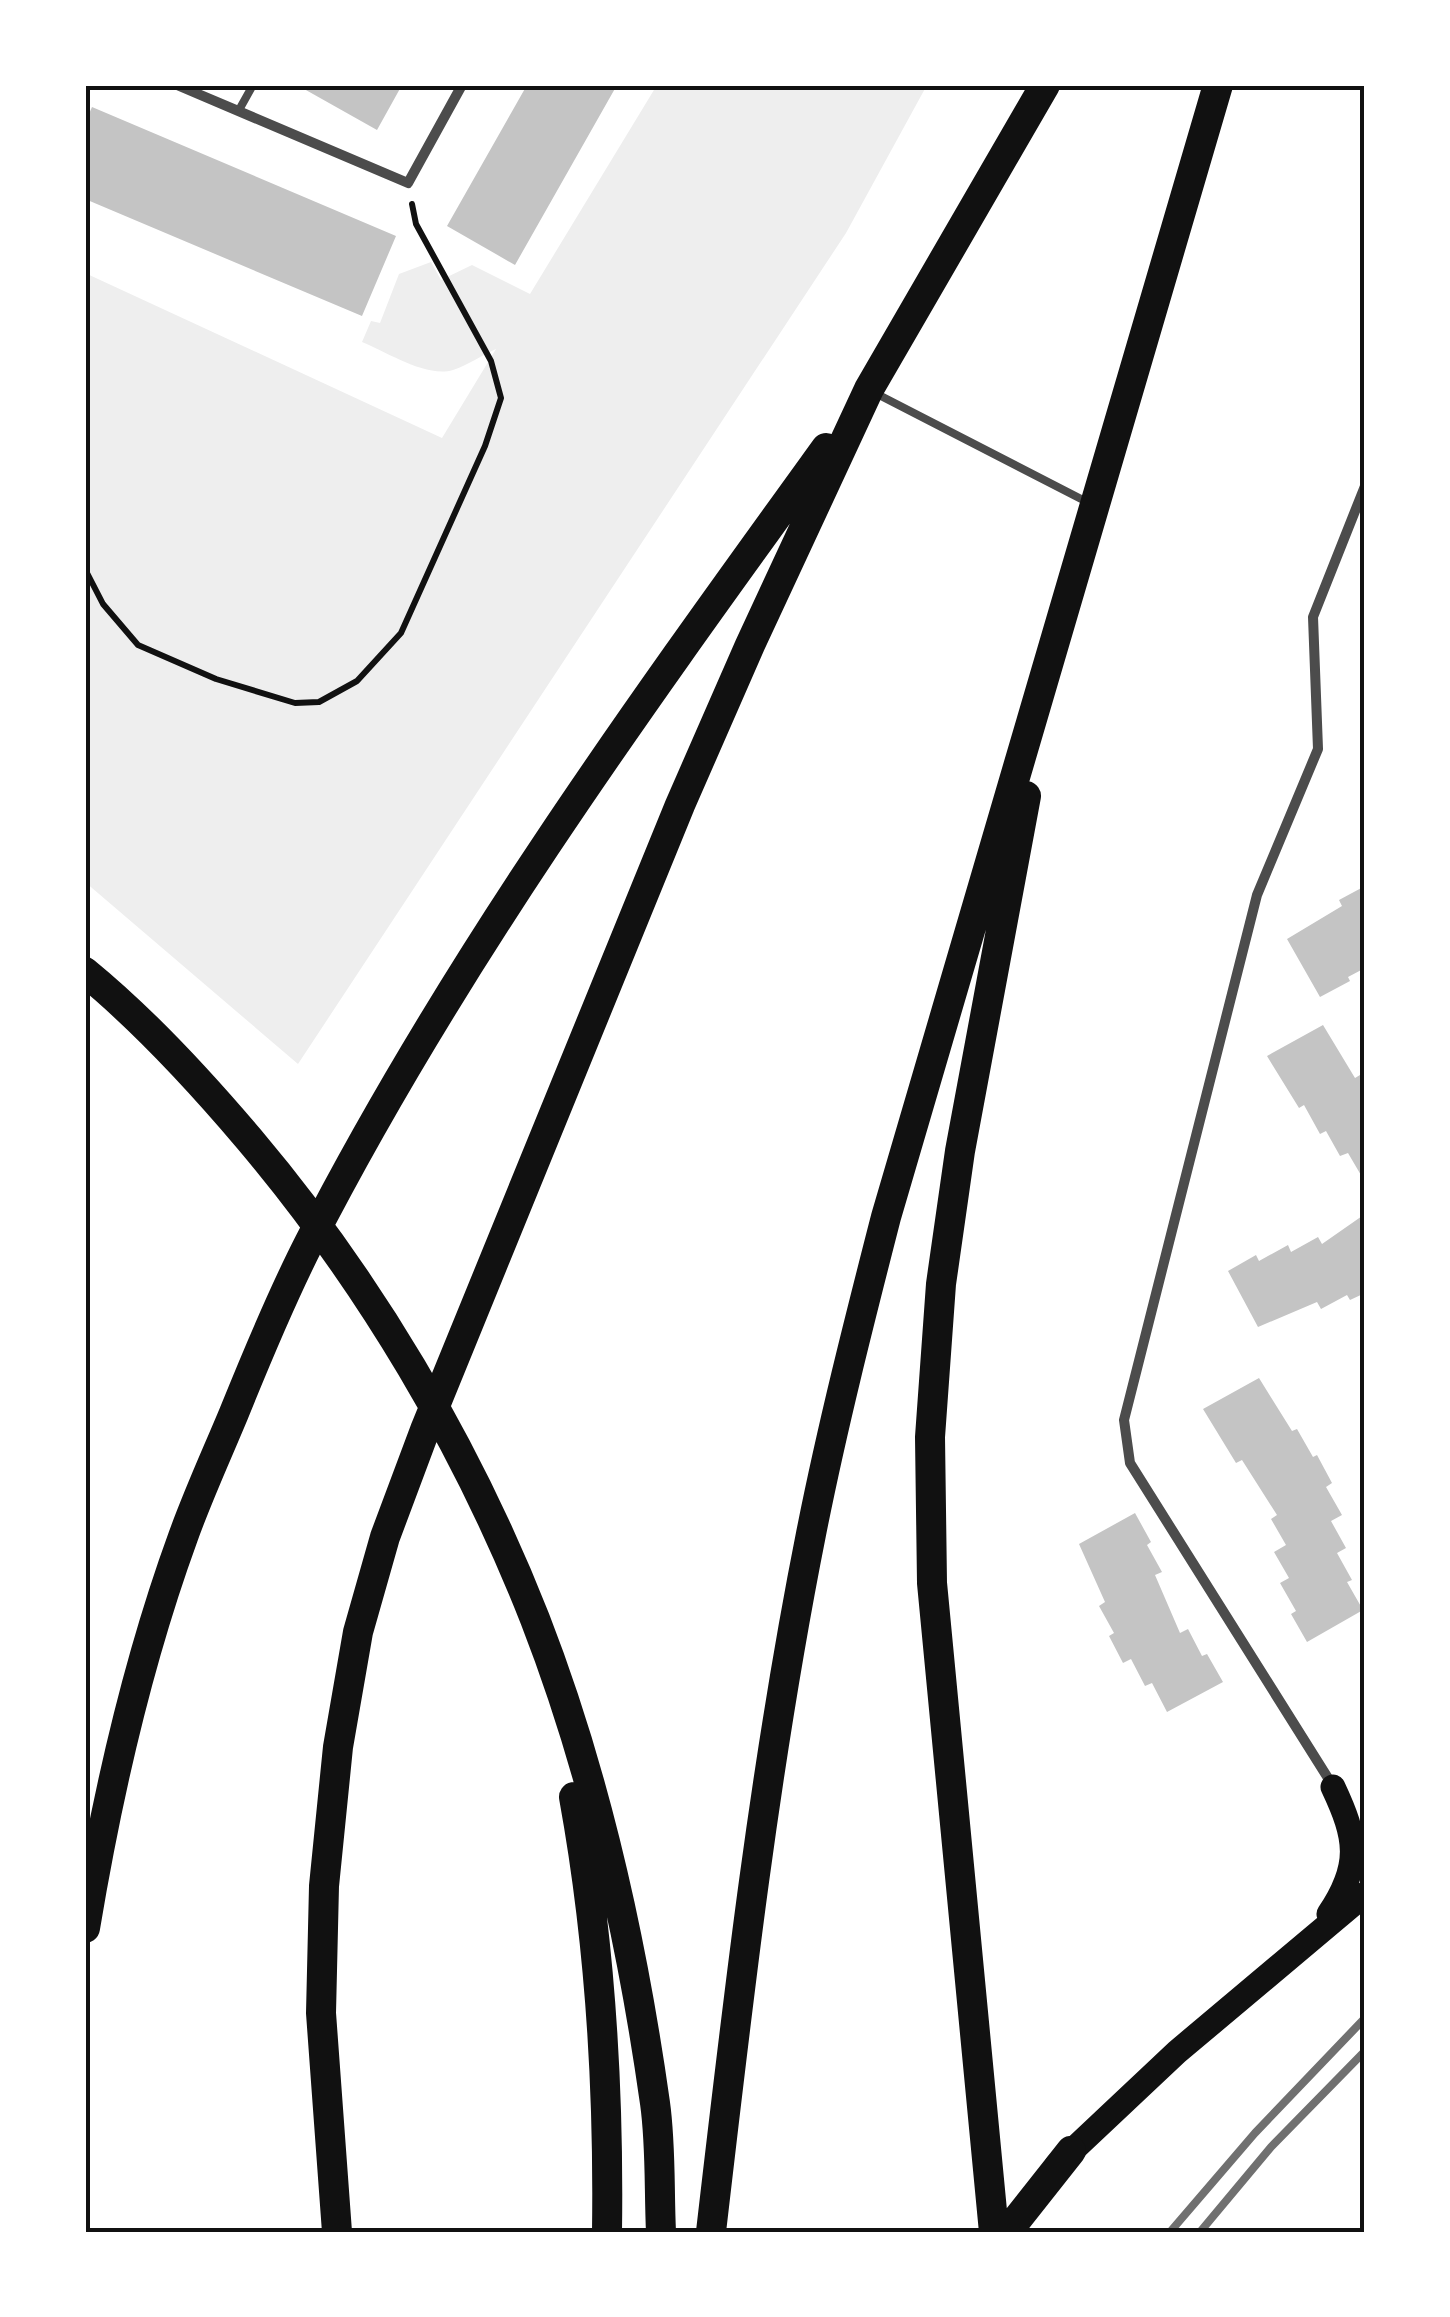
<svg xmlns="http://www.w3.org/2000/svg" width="1450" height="2317" viewBox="0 0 1450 2317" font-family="Montserrat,sans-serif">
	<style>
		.green { fill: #eee }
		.building { fill: #c4c4c4 }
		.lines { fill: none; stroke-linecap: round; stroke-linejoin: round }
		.path { stroke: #111; stroke-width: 6 }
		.service { stroke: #4c4c4c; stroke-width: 8 }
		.minor { stroke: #4c4c4c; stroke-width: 10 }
		.primary { stroke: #111; stroke-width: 25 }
		.motorway { stroke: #111; stroke-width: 30 }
		.rail { stroke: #707070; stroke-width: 8 }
		.neatline { fill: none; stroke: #111; stroke-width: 4 }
	</style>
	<rect width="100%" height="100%" fill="#fff"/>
	<path class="green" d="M657,85H927L846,233L298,1064L85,882V273L442,438L496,349C482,355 468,365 453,370C426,378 387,352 362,342L371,321L380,323L399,274L431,262L441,280L472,265L530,294Z"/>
	<path class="building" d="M297,85H402L377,130Z
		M527,85H617L515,265L447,226Z
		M92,107L396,236L362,316L85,199V123Z
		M1365,886V968L1348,977L1350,981L1320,997L1287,939L1342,906L1339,900Z
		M1323,1025L1355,1078L1360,1075L1365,1084V1182L1348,1153L1340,1156L1326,1131L1320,1134L1304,1105L1299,1108L1267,1056Z
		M1365,1214V1293L1350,1300L1347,1295L1321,1309L1317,1302L1258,1327L1228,1271L1256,1255L1259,1261L1288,1245L1291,1252L1318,1237L1322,1244Z
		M1259,1378L1292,1431L1297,1429L1313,1457L1317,1455L1332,1483L1326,1487L1342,1515L1331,1521L1346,1548L1337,1553L1352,1580L1347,1582L1363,1610L1307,1642L1291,1614L1296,1611L1280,1583L1289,1578L1274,1552L1286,1545L1271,1519L1277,1515L1242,1460L1236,1463L1203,1409Z
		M1135,1513L1151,1542L1147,1545L1162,1572L1155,1575L1180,1633L1188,1629L1202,1656L1207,1654L1223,1682L1167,1712L1152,1683L1145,1686L1131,1659L1123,1663L1109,1636L1114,1633L1099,1606L1105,1602L1079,1544Z"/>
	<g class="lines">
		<path class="path" d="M85,569L103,604L138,645L216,679L295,703L319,702L357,681L401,633L485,446L501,398L491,361L416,224L412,204"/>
		<path class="service" d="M239,110L253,85
			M877,394L1087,502"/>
		<path class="minor" d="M177,85L408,183L462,85
			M1333,1786L1130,1463L1124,1420L1257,895L1318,749L1313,617L1365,486"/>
		<path class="primary" d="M1329,1914C1362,1865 1357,1838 1333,1787
			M1057,2165L1177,2052L1365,1894"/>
		<path class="motorway" d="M85,972C145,1021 199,1080 249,1139C369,1281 467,1446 535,1619C595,1773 632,1940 655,2103C661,2145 659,2190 661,2232
			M574,1797C600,1940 609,2087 607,2232
			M85,1928C107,1796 137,1663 183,1537C198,1495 217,1454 234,1413C257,1356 281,1298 309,1243C453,962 641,704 826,448
			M337,2232L321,2013L324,1886L338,1747L358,1632L385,1537L425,1430L680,805L750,645L869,389L1045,85
			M711,2232C738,1999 765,1765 811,1534C832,1428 859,1322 886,1217L1218,85
			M994,2232L932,1583L930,1437L941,1284L960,1151L1026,796
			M1007,2232L1071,2151"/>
		<path class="rail" d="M1170,2232L1255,2133L1365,2018
			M1200,2232L1271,2147L1365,2051"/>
	</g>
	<rect width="1450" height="2317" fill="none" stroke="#ffffff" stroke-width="175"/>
	<rect x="88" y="88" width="1274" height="2142" class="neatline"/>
</svg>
